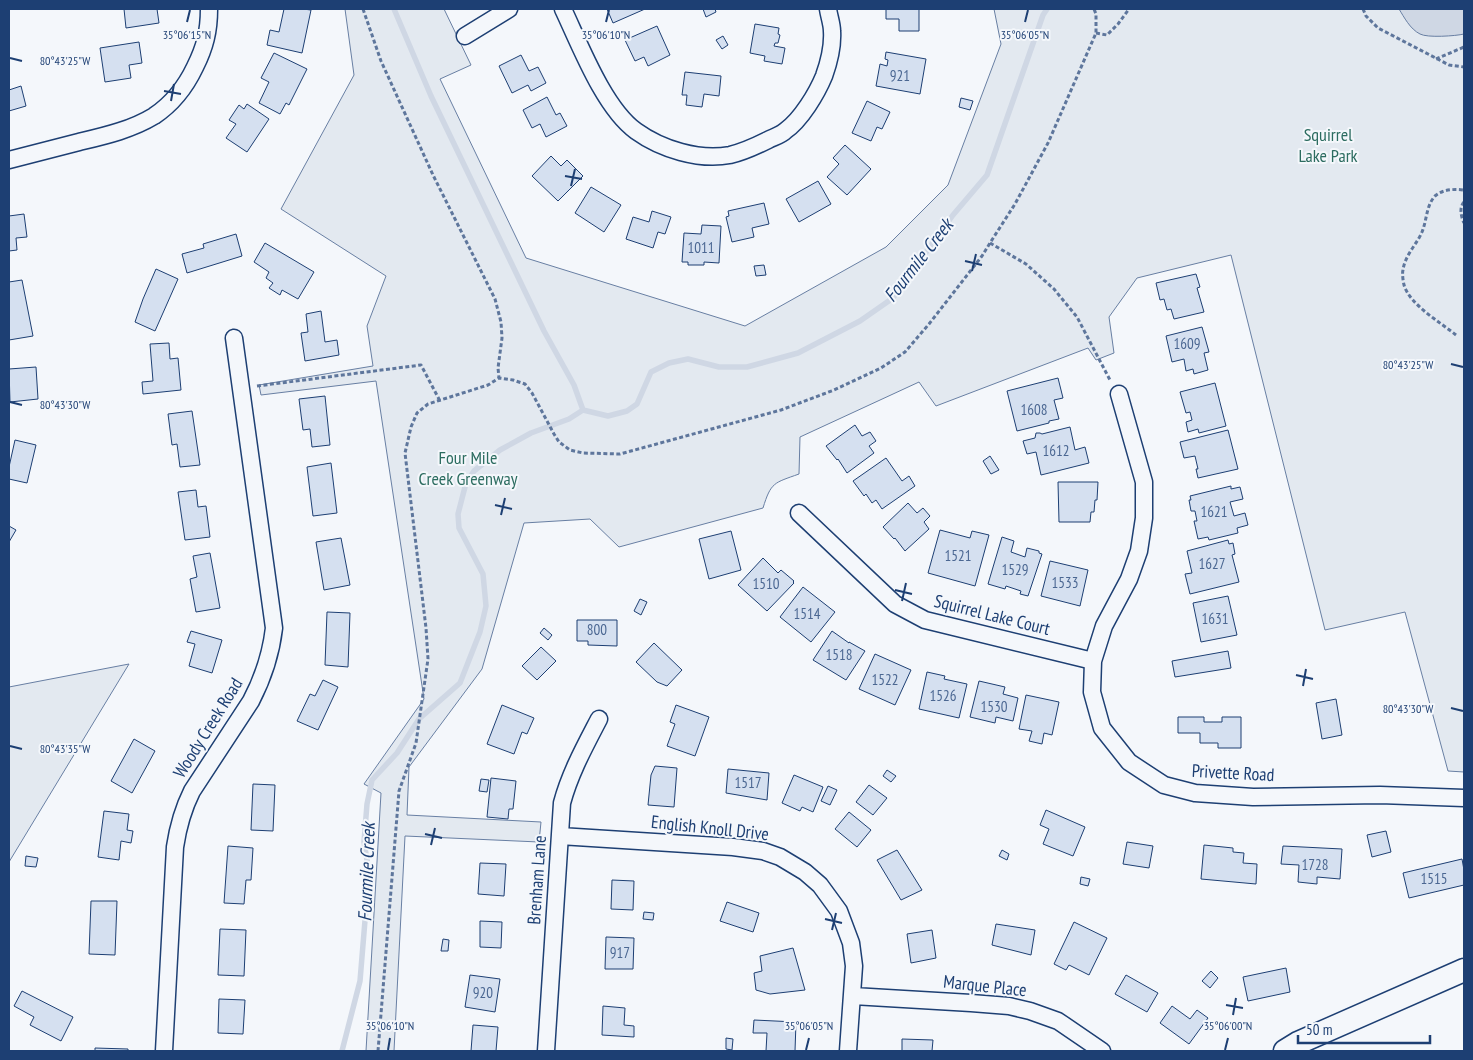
<svg xmlns="http://www.w3.org/2000/svg" width="1473" height="1060" viewBox="0 0 1473 1060" font-family="'PT Sans Narrow',sans-serif">
	<style>
		.green { fill: #e3e9f0; stroke: #687fa3 }
		.water { fill: #cfd7e4; stroke: #687fa3 }
		.lines { fill: none; stroke-linecap: round; stroke-linejoin: round }
		.stream { stroke: #cfd7e4; stroke-width: 5.5 }
		.building { fill: #d5e0f0; stroke: #1d3f73 }
		.street-casing { stroke: #1d3f73; stroke-width: 19 }
		.secondary-casing { stroke: #1d3f73; stroke-width: 25 }
		.path { stroke: #5e769c; stroke-width: 3; stroke-dasharray: 4 2.5; stroke-linecap: butt }
		.street { stroke: #f4f7fb; stroke-width: 16 }
		.secondary { stroke: #f4f7fb; stroke-width: 22 }
		.ticks { fill: none; stroke: #1d3f73; stroke-width: 2 }
		.labels { text-anchor: middle; stroke-width: 4; stroke-linejoin: round; paint-order: stroke }
		.number-label { font-size: 15px; fill: #4b6792 }
		.park-label { font-size: 18px; fill: #2c6c60; stroke: #f4f7fb }
		.street-label { font-size: 18px; fill: #1d3f73; stroke: #f4f7fb }
		.water-label { font-size: 19px; font-style: italic; fill: #1d3f73; stroke: #f4f7fb }
		.ticks-label { font-size: 12px; text-anchor: middle; fill: #1d3f73; stroke: #f4f7fb; stroke-width: 4; stroke-linejoin: round; paint-order: stroke }
	</style>
	<rect width="100%" height="100%" fill="#f4f7fb"/>
	<path class="green" d="M345,9H444L471,65L440,79L526,258L745,326L886,247L948,185L1001,44L994,9H1464V772L1448,771L1405,612L1325,630L1231,255L1137,278L1109,317L1114,353L1096,360L1088,348L936,406L919,382L800,437L799,474C774,483 771,482 763,508L619,547L590,519L524,523L482,669L409,767L407,815L541,822L539,842L405,836L394,1051H366L381,793L364,784L424,699L376,381L261,395L259,385L373,366L367,326L386,276L281,209L354,75Z
		M129,664L9,862V687Z"/>
	<path class="water" d="M1399,9H1464V34C1456,36 1427,38 1420,34C1410,29 1404,17 1399,9Z"/>
	<g class="lines">
		<path class="stream" d="M394,9L431,96L544,331L574,385L583,410
			M342,1051L360,981L369,872L364,842L367,804L372,780L397,753L419,719L460,683L480,632L486,606L483,574L459,528L458,514L466,483L474,471L500,450L531,433L569,419L583,410L608,416L627,411L637,404L651,372L669,363L688,359L719,367H747L798,353L860,321L893,298L953,215L987,175L1043,15L1047,9"/>
	</g>
	<path class="building" d="M124,9H157L159,23L126,28Z
		M284,9H303L311,10L302,53L267,45L270,30L279,32Z
		M607,9H645L613,23Z
		M703,9H715L716,12L706,17Z
		M886,9H919V31H899V19H886Z
		M755,24L779,28L778,34L780,35L778,43H775L774,46L785,48L782,64L764,61L765,56L750,53Z
		M657,26L670,55L648,66L644,57L635,61L625,40Z
		M723,36L728,45L722,49L716,40Z
		M139,42L142,63L129,65L131,78L105,82L100,48Z
		M886,52L926,59L920,94L876,86L880,64L887,66L888,60L885,59Z
		M274,53L307,69L289,105L286,103L280,114L259,103L269,82L261,78Z
		M521,55L529,71L538,67L546,83L531,91L528,85L512,93L499,66Z
		M685,72L721,76L719,96L704,94L702,107L686,105L687,95H682Z
		M21,86L26,106L9,111V90Z
		M547,97L556,115L560,113L567,126L546,137L540,124L532,128L523,110Z
		M961,98L973,101L970,110L959,107Z
		M867,101L890,112L882,129L877,127L871,141L852,133Z
		M247,104L269,119L247,152L226,138L236,124L229,120L239,105L244,109Z
		M845,145L871,169L847,195L827,177L839,164L833,158Z
		M551,156L561,166L567,160L583,176L558,201L532,176Z
		M818,181L831,204L799,222L786,199Z
		M591,187L621,205L604,232L575,213Z
		M764,203L769,224L752,228L754,237L732,242L726,217L729,216L728,211Z
		M652,211L671,217L665,234L658,232L653,248L626,239L633,217L649,222Z
		M24,214L27,237L16,238L17,250L9,251V216Z
		M702,225L721,226L719,263L704,262V265H688V262H682L684,233L701,234Z
		M236,234L242,256L187,273L182,254L204,248L203,244Z
		M265,243L314,272L298,299L282,290L280,295L269,288L273,283L266,278L269,272L254,262Z
		M764,265L766,275L756,276L754,266Z
		M156,269L178,279L155,331L135,322L143,299Z
		M1196,274L1200,287L1197,288L1204,312L1174,319L1171,309L1167,310L1164,299L1160,300L1156,283Z
		M22,280L33,336L9,340V282Z
		M321,311L325,342L337,340L339,355L305,361L301,333L308,332L306,314Z
		M1202,327L1209,352L1204,353L1208,370L1194,374L1193,369L1186,371L1184,359L1172,362L1166,336Z
		M169,343L170,359L178,358L181,390L143,394L142,382L153,381L150,344Z
		M36,367L38,399L10,402L9,369Z
		M1058,378L1063,398L1054,400L1059,419L1049,421V423L1017,431L1007,391Z
		M1215,383L1226,426L1199,433L1198,429L1188,432L1186,422L1192,420L1190,412L1186,413L1180,392Z
		M325,396L330,445L312,447L310,429L303,430L299,399Z
		M192,411L200,465L180,467L177,444L172,445L168,414Z
		M855,425L862,436L870,432L876,441L869,446L874,453L847,473L838,459L837,460L826,446Z
		M1070,427L1075,450L1085,447L1089,463L1041,475L1036,452L1027,454L1023,441L1035,438L1036,433H1040L1042,434Z
		M1228,430L1238,469L1198,478L1196,469H1198L1195,456L1184,458L1180,442Z
		M15,440L36,445L27,483L9,479V467Z
		M990,456L999,470L991,474L983,461Z
		M886,458L902,481L909,476L915,486L882,509L876,500L872,503L866,494L864,496L853,481Z
		M331,463L337,513L313,516L307,467Z
		M1058,482H1098L1097,500H1095L1094,512H1091L1090,522H1059Z
		M1231,486V489L1240,487L1243,499L1230,502L1234,516L1245,513L1248,525L1237,528L1238,533L1209,540L1208,537L1198,539L1194,521H1197L1195,511H1191L1189,500H1191L1190,496Z
		M196,490L198,507L206,506L210,537L185,540L178,492Z
		M908,503L917,513L923,508L930,516L924,522L929,529L905,551L895,538L894,539L883,527Z
		M9,526L16,530L9,542Z
		M940,530L970,538L972,531L989,535L975,586L928,573Z
		M731,531L741,570L709,579L699,539Z
		M1002,537L1014,541L1011,552L1025,557L1027,548L1039,551V553L1042,554L1028,596L1020,594L1021,591L1006,586L1005,589L988,584Z
		M341,538L350,585L324,590L316,542Z
		M1228,540L1229,544L1233,543L1235,554L1232,555L1239,582L1190,594L1185,574L1192,573L1187,551Z
		M210,553L220,608L196,612L190,579L197,577L193,556Z
		M763,558L778,573L781,570L794,581L793,582L794,583L767,611L738,585Z
		M1050,561L1088,570L1080,606L1041,596Z
		M803,587L835,612L811,642L780,617Z
		M1228,596L1237,635L1201,642L1193,603Z
		M640,599L647,602L641,615L634,611Z
		M327,612L350,613L348,667L325,665Z
		M577,620H617V646L588,645V641H577Z
		M544,628L552,635L548,640L540,633Z
		M191,631L222,640L212,673L189,666L195,644L187,642Z
		M832,631L849,643V642L865,651L846,680L813,660Z
		M654,643L682,670L667,686L657,682L636,662Z
		M541,647L556,661L537,680L522,666Z
		M1228,651L1231,668L1175,677L1172,661Z
		M875,654L911,670L895,705L859,689Z
		M927,672L945,676L944,679L967,684L959,718L919,709Z
		M323,680L338,687L318,730L297,721L310,694L315,696Z
		M979,681L1005,687L1003,694L1018,698L1013,721L996,717L995,723L970,717Z
		M1026,695L1059,702L1052,735L1044,733L1042,744L1029,741L1032,731L1019,729Z
		M1336,699L1342,735L1322,739L1316,703Z
		M502,705L534,718L527,734L522,732L514,754L487,744Z
		M676,705L709,717L695,756L667,746L675,724L670,722Z
		M1178,717H1204V722H1222V717H1241V748H1218V743H1200V733H1178Z
		M134,739L155,751L132,793L111,781Z
		M655,766L677,768L674,807L648,805L651,775Z
		M728,769L769,773L767,800L726,793Z
		M887,770L896,776L891,782L883,776Z
		M794,775L823,787L813,812L802,807L800,811L782,803Z
		M491,778L516,781L513,809H509L508,819L487,817Z
		M481,779L489,780L487,792L479,791Z
		M253,784L275,785L273,831L251,830Z
		M869,785L887,798L873,815L856,802Z
		M828,786L837,790L830,805L821,801Z
		M1046,810L1085,827L1073,856L1043,844L1049,829L1040,825Z
		M104,811L129,814L127,830L133,831L131,843L121,841L119,860L98,857Z
		M849,812L871,830L857,847L835,829Z
		M1386,831L1391,852L1372,857L1367,835Z
		M1127,842L1153,846L1149,868L1123,864Z
		M1204,845L1233,848V852L1244,853L1243,863L1257,864L1256,884L1201,879Z
		M228,846L253,848L251,880H246L244,904L224,903Z
		M1283,846L1342,849L1340,879L1317,877V884L1298,882L1299,865L1281,864Z
		M897,850L922,890L901,900L877,860Z
		M1002,850L1009,854L1007,860L999,856Z
		M26,856L38,858L36,867L25,866Z
		M1462,859L1464,870V885L1409,898L1403,873Z
		M480,863L506,864L504,896L478,894Z
		M1081,877L1090,879L1088,886L1080,884Z
		M612,880L634,881L633,910L611,909Z
		M91,901H117L115,955L89,954Z
		M727,902L759,913L753,932L720,921Z
		M644,912L654,913L653,920L643,919Z
		M480,921L502,922L501,948L480,947Z
		M1074,922L1107,938L1089,975L1069,965L1066,970L1054,964Z
		M996,924L1035,930L1031,955L992,945Z
		M220,929L246,930L244,976L218,975Z
		M932,930L936,958L911,963L907,934Z
		M606,937L634,938L633,969H605Z
		M443,939L449,940L448,951H441Z
		M793,948L805,990L770,994L756,990L754,973L762,971L760,956Z
		M1286,968L1290,992L1248,1001L1243,977Z
		M1211,971L1218,978L1210,988L1202,981Z
		M470,975L500,979L495,1012L465,1007Z
		M1126,975L1158,993L1147,1012L1115,994Z
		M22,991L73,1017L61,1041L30,1025L34,1017L14,1006Z
		M219,999L245,1000L243,1034L218,1033Z
		M603,1006L625,1008L624,1025L634,1026V1037L602,1035Z
		M1172,1006L1190,1019L1197,1010L1208,1018L1189,1044L1160,1023Z
		M754,1020L796,1022L795,1051H766L767,1033H753Z
		M473,1025L498,1027L496,1051H471Z
		M726,1038L733,1039L732,1050L726,1049Z
		M902,1039L933,1040L932,1051H902Z
		M95,1048L128,1049V1051H95Z"/>
	<g class="lines">
		<g class="street-casing">
			<path id="street" d="M563,9C580,45 604,108 636,131C661,149 699,161 730,155C743,152 756,146 768,140C774,137 781,135 785,131C801,120 817,93 824,76C829,62 833,46 832,31C832,24 829,16 828,9
				M465,36L509,9
				M9,160C32,154 55,148 79,142C104,136 131,130 154,116C172,104 186,86 195,67C205,47 209,31 209,9
				M1119,394L1144,482V518L1139,551L1129,579L1104,626L1093,661L1092,692L1102,728L1129,762L1164,785L1195,793L1253,797L1380,795L1464,798
				M799,513L895,604L925,620L1093,661
				M560,836L733,847L763,851L780,857L805,872L820,885L839,911L851,943L854,966L848,1051
				M853,996L971,1003L1009,1006L1030,1011L1058,1021L1102,1051
				M164,1051L175,847C178,827 183,809 192,791L251,701C263,678 271,654 274,628L234,338
				M546,1051L562,803C570,773 585,746 599,719"/>
		</g>
		<g class="secondary-casing">
			<path id="secondary" d="M1285,1051L1298,1043L1464,970"/>
		</g>
		<path class="path" d="M363,9L381,61L433,175L495,299L501,322L502,338L498,368L499,378
			M1363,9L1366,16L1378,28L1449,65L1464,67
			M1096,33L1107,35L1118,24L1129,9
			M1436,59L1464,47
			M1464,202C1459,208 1461,216 1464,223
			M990,243L1026,264L1054,289L1077,317L1110,380
			M1456,335C1440,322 1410,305 1404,285C1403,281 1402,273 1403,270C1405,255 1417,244 1422,232C1427,220 1426,206 1435,196C1443,189 1454,189 1464,190
			M257,386L421,365L440,401
			M378,1051L399,791L416,743L428,659L426,628L405,453L411,427L417,413L428,404L488,385L499,378L513,380L525,384L532,393L554,434L559,442L570,450L583,453L620,454L781,410L834,390L881,368L905,352L929,324L982,256L990,243L1015,204L1048,143L1096,33V14L1094,9"/>
		<use href="#street" class="street"/>
		<use href="#secondary" class="secondary"/>
	</g>
	<path class="ticks" d="M187,22L190,10M606,22L609,10M1025,22L1028,10M10,58L22,61M164,91L181,94M171,101L174,84M565,176L582,179M571,186L575,169M965,261L982,265M972,271L976,254M1451,364L1463,367M10,402L22,405M495,505L512,509M501,515L505,498M895,590L912,594M902,601L906,583M1296,675L1313,679M1303,686L1306,669M1451,708L1463,711M10,746L22,749M425,834L442,838M431,845L435,828M825,919L842,923M832,930L836,913M1226,1005L1243,1008M1233,1015L1236,998M388,1050L390,1038M806,1050L809,1038M1225,1050L1228,1038"/>
	<g class="labels">
		<g class="number-label">
			<text x="900" y="81">921</text>
			<text x="701" y="253">1011</text>
			<text x="1187" y="349">1609</text>
			<text x="1034" y="415">1608</text>
			<text x="1056" y="456">1612</text>
			<text x="1214" y="517">1621</text>
			<text x="958" y="561">1521</text>
			<text x="1212" y="569">1627</text>
			<text x="1015" y="575">1529</text>
			<text x="1065" y="588">1533</text>
			<text x="766" y="589">1510</text>
			<text x="807" y="619">1514</text>
			<text x="1215" y="624">1631</text>
			<text x="597" y="635">800</text>
			<text x="839" y="660">1518</text>
			<text x="885" y="685">1522</text>
			<text x="943" y="701">1526</text>
			<text x="994" y="712">1530</text>
			<text x="748" y="788">1517</text>
			<text x="1315" y="870">1728</text>
			<text x="1434" y="884">1515</text>
			<text x="620" y="958">917</text>
			<text x="483" y="998">920</text>
		</g>
		<g class="park-label">
			<text x="1328" y="141">Squirrel<tspan x="1328" dy="21">Lake Park</tspan></text>
			<text x="468" y="464">Four Mile<tspan x="468" dy="21">Creek Greenway</tspan></text>
		</g>
		<g class="street-label">
			<text transform="translate(992 615) rotate(14)" y="6">Squirrel Lake Court</text>
			<text transform="translate(208 728) rotate(-58)" y="6">Woody Creek Road</text>
			<text transform="translate(1233 773) rotate(3)" y="6">Privette Road</text>
			<text transform="translate(710 828) rotate(6)" y="6">English Knoll Drive</text>
			<text transform="translate(537 880) rotate(-86)" y="6">Brenham Lane</text>
			<text transform="translate(985 986) rotate(6)" y="6">Marque Place</text>
		</g>
		<g class="water-label">
			<text transform="translate(918 260) rotate(-52)" y="7">Fourmile Creek</text>
			<text transform="translate(366 872) rotate(-88)" y="7">Fourmile Creek</text>
		</g>
	</g>
	<g class="ticks-label">
		<text x="187" y="39">35°06'15"N</text>
		<text x="606" y="39">35°06'10"N</text>
		<text x="1025" y="39">35°06'05"N</text>
		<text x="65" y="65">80°43'25"W</text>
		<text x="1408" y="369">80°43'25"W</text>
		<text x="65" y="409">80°43'30"W</text>
		<text x="1408" y="713">80°43'30"W</text>
		<text x="65" y="753">80°43'35"W</text>
		<text x="390" y="1030">35°06'10"N</text>
		<text x="809" y="1030">35°06'05"N</text>
		<text x="1228" y="1030">35°06'00"N</text>
	</g>
	<rect width="1473" height="1060" fill="none" stroke="#1d3f73" stroke-width="20"/>
	<path d="M1298 1035v8h132v-8" fill="none" stroke="#1d3f73" stroke-width="2.5"/>
	<text x="1306" y="1035" font-size="15" fill="#1d3f73" stroke="#f4f7fb" stroke-width="4" paint-order="stroke">50 m</text>
</svg>
